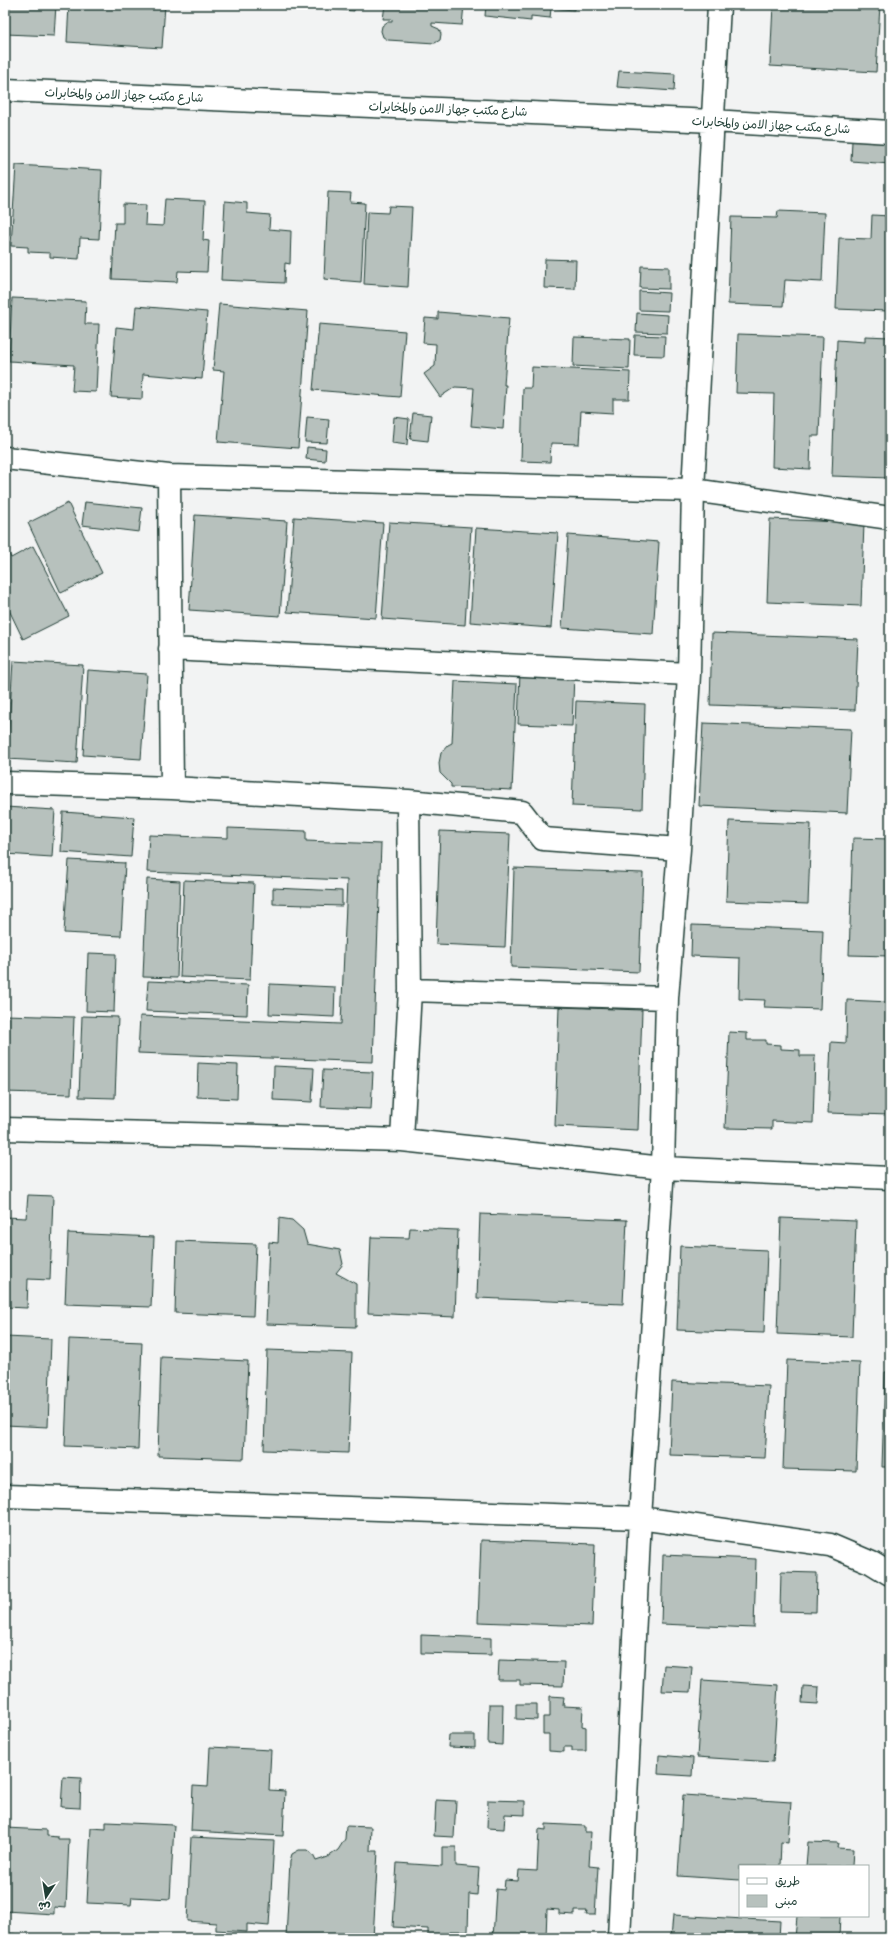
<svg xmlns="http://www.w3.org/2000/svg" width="895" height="1943" viewBox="0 0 895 1943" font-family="Pangolin,'Playpen Sans Arabic',sans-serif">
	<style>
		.building { fill: #b7c1bd; stroke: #1f3d34 }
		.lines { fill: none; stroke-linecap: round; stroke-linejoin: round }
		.street-casing { stroke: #1f3d34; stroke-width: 25 }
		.street { stroke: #fff; stroke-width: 22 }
		.labels { text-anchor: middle; stroke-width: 3.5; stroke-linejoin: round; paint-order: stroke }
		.street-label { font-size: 12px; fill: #1f3d34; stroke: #fff }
	</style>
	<rect width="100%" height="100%" fill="#f2f3f3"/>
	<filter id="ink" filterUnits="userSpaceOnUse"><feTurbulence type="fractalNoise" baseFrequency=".025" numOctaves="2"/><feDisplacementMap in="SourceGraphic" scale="8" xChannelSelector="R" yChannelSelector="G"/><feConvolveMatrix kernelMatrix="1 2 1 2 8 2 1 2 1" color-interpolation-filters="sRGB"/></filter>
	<g filter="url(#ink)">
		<path class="building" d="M5,5H56L54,36L5,34Z
			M69,5H165L162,48L67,42Z
			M302,5H355L354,11L302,7Z
			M385,5H464L462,25L432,23V26L439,29L441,34L440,40L435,43L388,40L383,37L381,31L382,26L387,22H392V19H383Z
			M486,5H575L574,10L551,8L550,18L531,16V21L485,16Z
			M773,5H880L876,72L770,66Z
			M619,71L675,74L674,91L617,87Z
			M852,141L890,143V164L851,161Z
			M5,158L9,159L5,236Z
			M16,165L102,170L99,239L80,238L79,259L50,257V253L28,252V247L11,246Z
			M328,192L351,193L350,202L365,203L361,282L324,279Z
			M165,199L205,201L203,240L209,241L207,272L178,271L177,282L112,279L115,223H123V204L146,205L145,225L163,226Z
			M225,201L247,203V213L270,215L269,229L291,231L290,264L285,263L284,283L221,280Z
			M389,206L412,207L408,287L364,284L367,212L388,213Z
			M778,211L825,213L822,282L785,280L783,306L728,304L731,217L777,218Z
			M872,215L890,216V302H888V311L836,309L839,238L871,239Z
			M545,259L576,260L575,289L544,288Z
			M641,266L669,267V289L640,288Z
			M639,291L669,293L668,311L639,310Z
			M12,298L86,301L85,324H99L96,392L72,391L74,365L9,361Z
			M219,304L308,311L298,448L218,442L224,371L213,370Z
			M136,306L207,312L202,379L143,374L142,399L111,397L116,327L134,329Z
			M438,312L509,318L504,385H506L503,429L471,426L474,388L455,387L440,397L424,374L435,366L436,344L423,343L425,318L438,319Z
			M637,313L668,315L667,333L636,332Z
			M319,324L405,331L400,397L313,390Z
			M738,334L823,337L819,436H811L810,469L772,467L774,394L736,393Z
			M635,335L665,336L664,356L634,355Z
			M865,336L890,337V478L832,476L837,340L865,342Z
			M574,337L630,339L629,369L573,366Z
			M532,367L630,372L629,399H613V413L581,411L579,444L551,443L550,462L521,461L523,388H531Z
			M413,413L431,415L428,441L410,439Z
			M307,417L329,419L327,443L305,442Z
			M394,417L409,419L407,445L392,443Z
			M307,447L326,449L325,461L306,459Z
			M85,502L142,508L139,532L82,525Z
			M68,503L102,573L61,593L28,523Z
			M195,515L287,521L280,616L189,610Z
			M294,517L383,523L376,618L287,612Z
			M770,519L864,523L861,606L767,602Z
			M389,522L471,527L465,625L382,619Z
			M476,528L558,533L551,628L470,622Z
			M568,535L659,542L653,634L562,628Z
			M5,546L11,558L33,546L69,616L23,639L9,610L5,612Z
			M712,633L858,639L855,710L710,705Z
			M13,661L83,665L77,763L7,759Z
			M88,670L147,674L141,759L83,755Z
			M520,672L574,675L572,726L518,724Z
			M455,681L517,684L512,790L451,787V784L440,773L439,763L441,753L448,745L452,743Z
			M576,701L645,704L642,809L572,806Z
			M5,702H8L6,733H5Z
			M703,723L851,729L847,813L699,806Z
			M5,807L55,810L52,857L5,854Z
			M63,812L134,817L131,857L61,852Z
			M729,821L811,824L808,904L726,901Z
			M228,828L306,831V841L381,844L373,1062L138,1053L140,1016L341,1024L347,880L147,872L149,835L228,838Z
			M440,831L510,834L505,947L436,944Z
			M853,838L890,839V956L849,955Z
			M69,860L125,863L121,936L64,933Z
			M514,868L643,873L639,972L511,967Z
			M147,879L180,881L177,978L143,977Z
			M184,880L254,883L250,980L180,977Z
			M273,888L342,891V906L273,904Z
			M692,925L823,930L820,1009L764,1007L765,1000L739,999L740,958L691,956Z
			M88,953L116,954L114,1012L86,1011Z
			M148,981L248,985L247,1015L146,1011Z
			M270,984L335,987L334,1017L269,1014Z
			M847,1000L890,1002V1115L828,1113L831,1042L846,1043Z
			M559,1007L642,1010L638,1130L555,1126Z
			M5,1015L74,1017L71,1094L5,1092Z
			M82,1016L118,1017L115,1098L79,1097Z
			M729,1032L747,1033V1040H766V1044L781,1045V1049L800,1050V1056H815L813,1123L772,1121V1129L725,1128Z
			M198,1063L238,1065L237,1099L197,1097Z
			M274,1066L314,1068L312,1102L273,1100Z
			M323,1070L373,1072L371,1109L321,1107Z
			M28,1195L53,1196L50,1280L28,1279L27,1308L5,1307V1217L26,1218Z
			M480,1214L627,1220L623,1304L477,1298Z
			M279,1218L292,1220L303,1230L307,1244L340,1250L343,1264L336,1273L356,1284V1327L266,1324L269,1242L278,1243Z
			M781,1218L856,1221L852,1337L777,1334Z
			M410,1228L458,1230L455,1317L368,1313L371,1237L409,1238Z
			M68,1233L154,1237L151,1307L65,1304Z
			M177,1241L256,1244L253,1316L175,1313Z
			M680,1246L767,1250L764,1333L677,1330Z
			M5,1337L51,1339L48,1427L5,1425Z
			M69,1339L142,1342L138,1449L65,1446Z
			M267,1350L352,1353L348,1453L264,1450Z
			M161,1357L248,1361L244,1459L158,1456Z
			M787,1360L860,1363L856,1471L783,1469Z
			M885,1372H890V1467H882Z
			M672,1382L769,1386L765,1458L669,1455Z
			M481,1540L595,1544L592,1626L478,1622Z
			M663,1555L756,1559L754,1628L661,1624Z
			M781,1572L817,1573L816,1612L780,1611Z
			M421,1635L491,1638V1655L421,1653Z
			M499,1660L564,1662L563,1686L520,1685V1680H498Z
			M664,1665L692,1667L690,1692L662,1691Z
			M702,1680L778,1685L773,1762L697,1757Z
			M803,1686L819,1687L818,1704L802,1703Z
			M550,1696L564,1697L563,1706L583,1707L582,1726L586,1727V1751H572V1747H564V1752L549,1751V1734H543V1717H550Z
			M489,1704H503L502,1745L488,1744Z
			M516,1704H537V1720L516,1719Z
			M449,1735H475V1748L448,1747Z
			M210,1747L271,1750L269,1790L285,1791L283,1836L191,1831L193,1786L208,1787Z
			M659,1755L693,1758L692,1776L658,1774Z
			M63,1777L81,1778L80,1808L61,1807Z
			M683,1795L791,1802L788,1843L781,1842L780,1866H740V1880L678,1876Z
			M436,1800L456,1801L454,1837L434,1836Z
			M488,1800L525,1801V1815L505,1814L504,1829L487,1828Z
			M106,1822L174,1825L170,1899L132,1897L131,1905L87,1903L91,1828L106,1829Z
			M546,1824L585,1826V1832H591L589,1866L598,1867L595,1915H586L587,1911H575V1915L559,1914V1910L547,1909L546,1938H493L496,1889L504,1890L505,1880L518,1881L519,1870L537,1871L539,1829L546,1830Z
			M346,1826L371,1827L370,1851H378L373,1938H286L290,1861L292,1854L299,1850H307L313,1855L316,1861L328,1857L338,1850L345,1839Z
			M5,1828L47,1830V1836L58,1837V1839H69L66,1908L54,1907V1914L5,1911Z
			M191,1837L274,1841L269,1926L247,1924V1932L216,1930V1923L187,1921Z
			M808,1842L838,1843L837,1848L853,1849L852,1866H806Z
			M442,1847H456V1866L479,1868L477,1895L469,1894L468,1931H450V1938H428V1929L393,1927L397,1863L442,1866Z
			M673,1915L780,1921L779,1938H671Z
			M797,1916H840L839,1938H795Z
			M5,1933L15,1934V1938H5Z"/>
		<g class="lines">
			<g class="street-casing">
				<path id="street" d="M5,90L713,121L890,132
					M5,458L169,476L693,490L890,518
					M169,476L172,788
					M170,649L689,674
					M5,783L172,788L408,801L522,812L543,839L679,849
					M410,990L667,998
					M5,1129L402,1140L663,1168L890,1178
					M402,1140L410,990L408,801
					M5,1496L640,1518L830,1545L872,1563L890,1574
					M619,1938L640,1518L663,1168L667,998L679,849L689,674L693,490L719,5"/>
			</g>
			<use href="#street" class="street"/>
		</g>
	</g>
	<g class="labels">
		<g class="street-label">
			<text transform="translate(124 95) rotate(2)" y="4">شارع مكتب جهاز الامن والمخابرات</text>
			<text transform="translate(448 109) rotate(2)" y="4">شارع مكتب جهاز الامن والمخابرات</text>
			<text transform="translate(771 125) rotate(3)" y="4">شارع مكتب جهاز الامن والمخابرات</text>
		</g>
	</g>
	<rect width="895" height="1943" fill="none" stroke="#fff" stroke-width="20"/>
	<rect x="10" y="10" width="875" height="1923" fill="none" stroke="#1f3d34" stroke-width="1.5" filter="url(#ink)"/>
	<rect x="739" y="1865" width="130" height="52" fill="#ffffff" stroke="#a5b1ae"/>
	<rect x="747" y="1878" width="20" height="6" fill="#ffffff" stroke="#a5b1ae"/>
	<text x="775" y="1885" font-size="12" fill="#1f3d34">طريق</text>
	<rect x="747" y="1895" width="20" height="12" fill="#b7c1bd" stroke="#a5b1ae"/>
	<text x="775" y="1905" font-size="12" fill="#1f3d34">مبنى</text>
	<g transform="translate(46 1897) rotate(192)" stroke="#ffffff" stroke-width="3" paint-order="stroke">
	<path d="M0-3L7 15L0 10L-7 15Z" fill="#1f3d34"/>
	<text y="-6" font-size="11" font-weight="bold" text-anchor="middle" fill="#1f3d34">ش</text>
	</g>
</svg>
